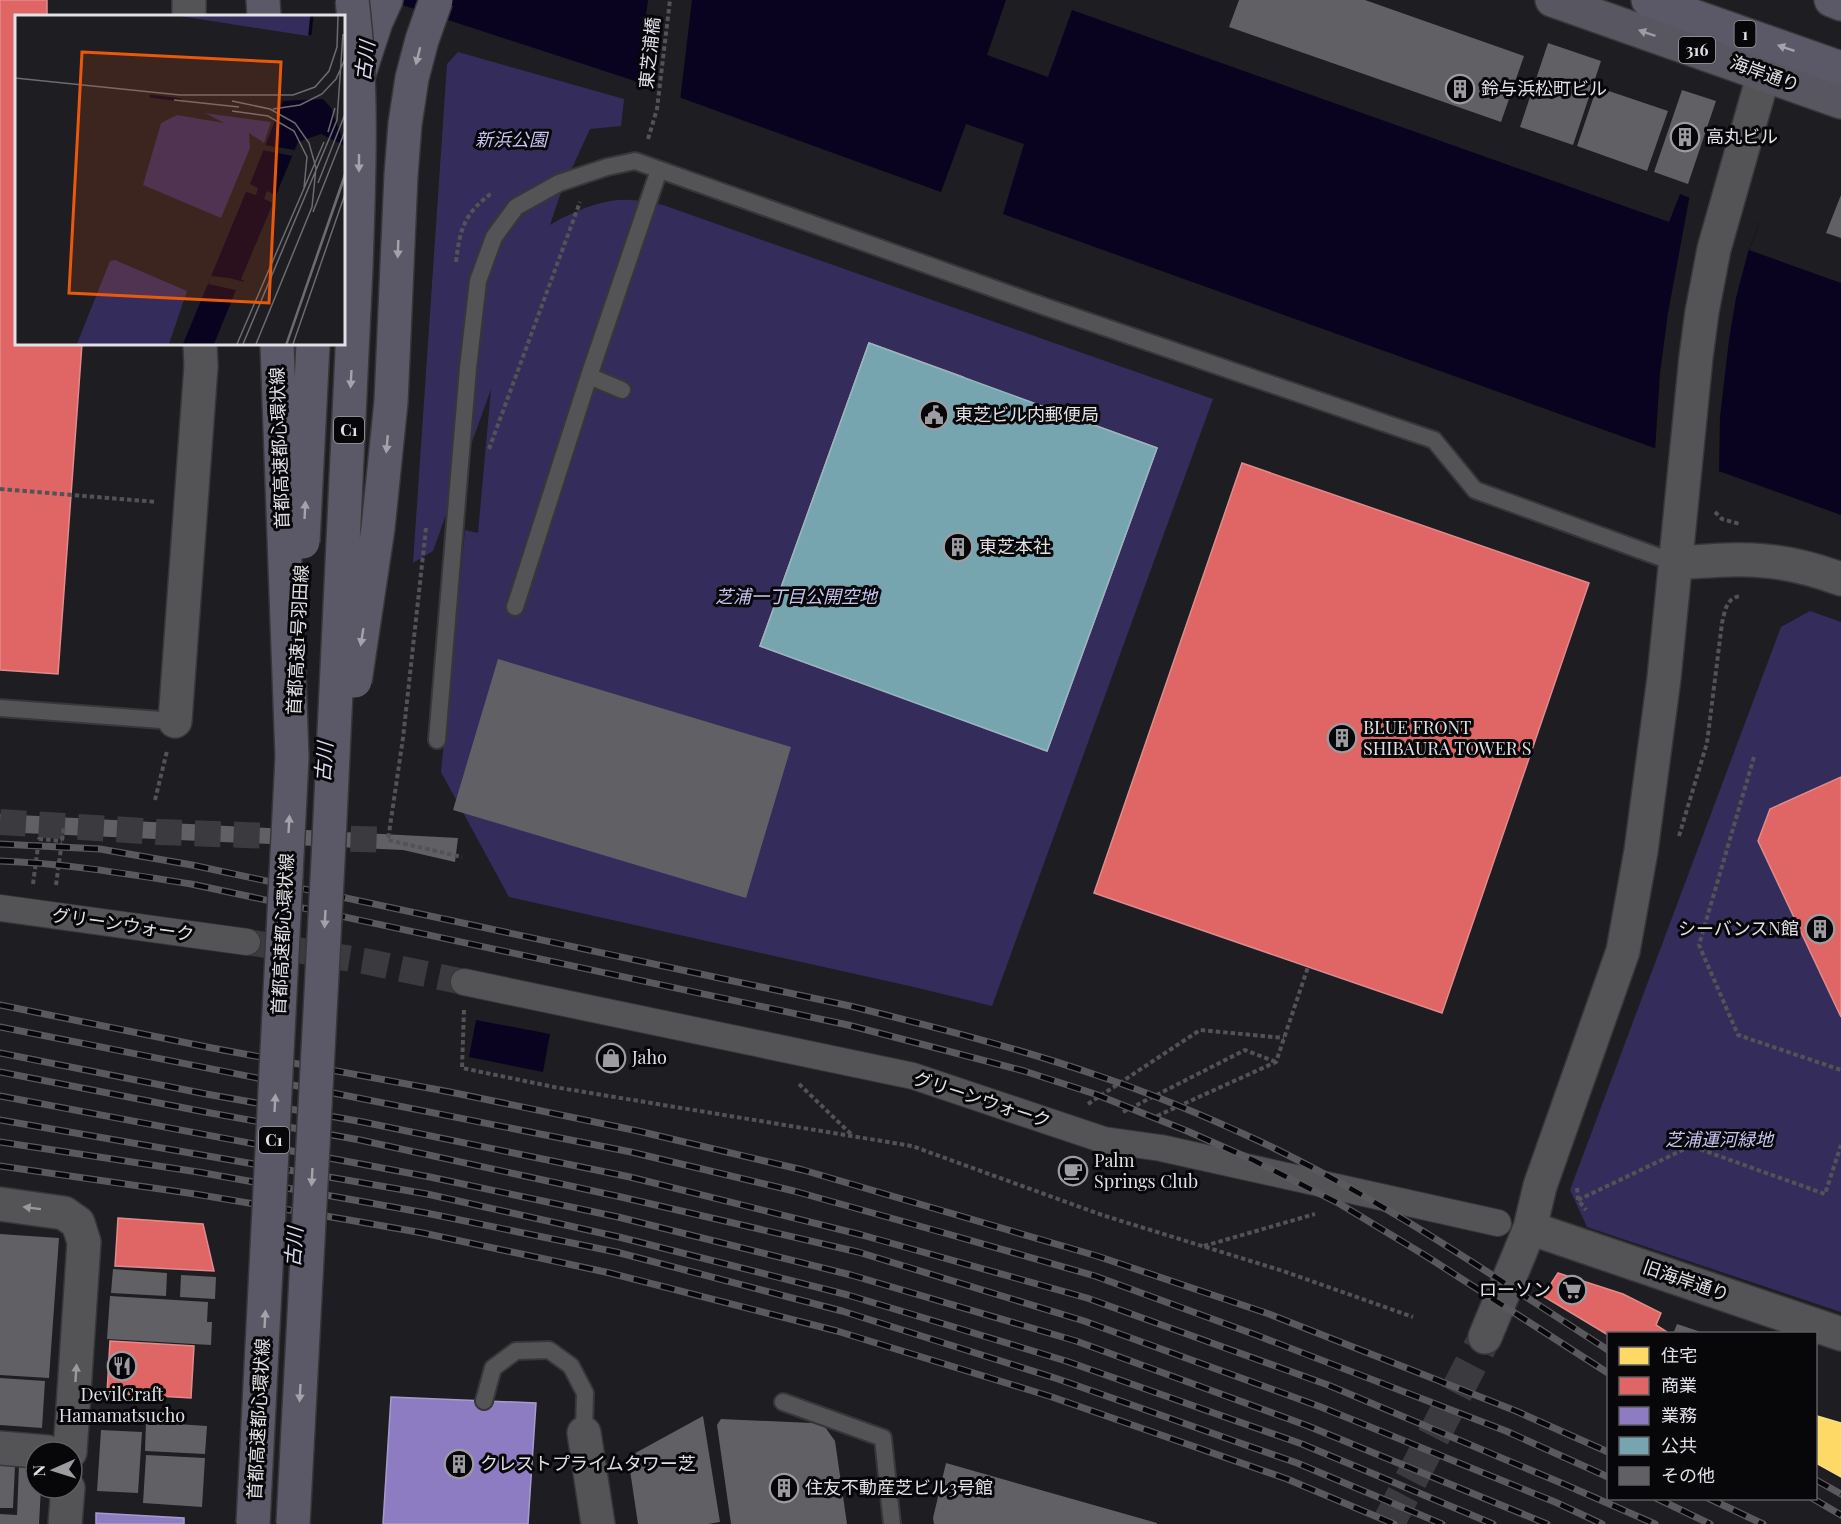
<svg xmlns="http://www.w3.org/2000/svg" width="1841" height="1524" viewBox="0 0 1841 1524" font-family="'Playfair Display','Noto Sans JP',serif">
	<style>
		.green { fill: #342d5c }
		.water { fill: #090320 }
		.pier { fill: #1d1d22 }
		.homes { fill: #ffd966; stroke: #f6db8c; stroke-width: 1.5 }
		.shops { fill: #e06666; stroke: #e08b8c; stroke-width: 1.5 }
		.offices { fill: #8e7cc3; stroke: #a79acd; stroke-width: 1.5 }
		.public { fill: #76a5af; stroke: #96b7bf; stroke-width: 1.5 }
		.building { fill: #616065 }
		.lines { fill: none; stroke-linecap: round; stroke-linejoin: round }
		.pedestrian-tunnel { stroke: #3a3a3f; stroke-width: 26; stroke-dasharray: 26 13; stroke-linecap: butt }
		.tertiary-tunnel { stroke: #3a3a3f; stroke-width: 33; stroke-dasharray: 33 16; stroke-linecap: butt }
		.service-casing { stroke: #37373a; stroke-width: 20 }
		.pedestrian-casing { stroke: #37373a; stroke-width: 28 }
		.minor-casing { stroke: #37373a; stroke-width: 36 }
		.tertiary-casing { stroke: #37373a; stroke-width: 36 }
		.primary-casing { stroke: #37373a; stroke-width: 36 }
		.motorway-casing { stroke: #37373a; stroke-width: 36 }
		.path { stroke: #535356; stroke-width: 4; stroke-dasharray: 4.5 3; stroke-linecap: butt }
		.service { stroke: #545457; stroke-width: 16 }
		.pedestrian { stroke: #545457; stroke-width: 26 }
		.minor { stroke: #545457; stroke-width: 33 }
		.tertiary { stroke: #545457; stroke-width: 33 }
		.primary { stroke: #585761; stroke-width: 33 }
		.motorway { stroke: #5b5967; stroke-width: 33 }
		.rail-casing { stroke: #5a5a5e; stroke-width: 7 }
		.rail { stroke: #07070a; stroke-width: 4.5; stroke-dasharray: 14; stroke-linecap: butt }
		.motorway-bridge-casing { stroke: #37373a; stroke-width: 36; stroke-linecap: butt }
		.motorway-bridge { stroke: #5b5967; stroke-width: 33 }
		.oneway { fill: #9c9ca3 }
		.oneway2 { fill: #a4a3ac }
		.oneway3 { fill: #9a9a9e }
		.labels { text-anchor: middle; stroke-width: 6; stroke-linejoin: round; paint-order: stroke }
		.shield { fill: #07070a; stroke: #9f9fa3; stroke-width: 1.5 }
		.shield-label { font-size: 16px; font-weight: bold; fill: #e0e0e5 }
		.street-label { font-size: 18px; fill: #e0e0e5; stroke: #07070a }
		.poi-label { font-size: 18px; fill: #e0e0e5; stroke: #07070a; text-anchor: start }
		.park-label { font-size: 18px; font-style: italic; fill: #c6c4f1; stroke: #07070a }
		.water-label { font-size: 20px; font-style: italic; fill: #dad9f0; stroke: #07070a }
		.inset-river { fill: none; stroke: #090320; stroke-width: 3 }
		.inset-road { fill: none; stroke: #6b6b70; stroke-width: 1.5 }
		.view { fill: #e8590c; fill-opacity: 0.15; stroke: #e8590c; stroke-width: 3 }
		.inset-edge { fill: none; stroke: #e0e0e5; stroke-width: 3 }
	</style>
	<rect width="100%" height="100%" fill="#1d1d22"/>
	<path class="green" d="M458,52L624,99L621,126L590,129L561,192L550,225C572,212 604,198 630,200C641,200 652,203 663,205L1213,399L992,1006L914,987L509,897L441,772L465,530L478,533L491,389L433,551L413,563L447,64Z
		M1810,611L1841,622V1312L1587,1227L1570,1190L1781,627Z"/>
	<path class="water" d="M387,0H1006L987,55L1048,77L1072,10L1669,222L1680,194L1759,224L1749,250L1841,283V515L1003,214L1024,144L966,124L941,192L629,79Z
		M476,1020L550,1034L543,1072L469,1057Z"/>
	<path class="pier" d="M648,0H692L680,101L637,85Z
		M1690,194L1743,215L1759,224L1748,252L1736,298L1729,340L1720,417L1719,472L1655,451L1660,373L1668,313Z"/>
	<path class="homes" d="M1817,1416L1841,1423V1477L1816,1463V1421Z"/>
	<path class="shops" d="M0,0H47V16H16V344H82L58,674L0,670Z
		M869,343L963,377L947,422L1042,457L1058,412L1157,448L1047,751L953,716L968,674L872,638L856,681L760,646Z
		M1242,463L1589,583L1442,1013L1094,893Z
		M1841,777V1017L1758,841L1770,809Z
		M118,1218L203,1224L214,1271L115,1266Z
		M1558,1273L1623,1294L1661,1313L1656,1325L1667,1332V1334L1608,1335L1543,1296Z
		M110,1341L194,1346L191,1398L107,1393Z"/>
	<path class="offices" d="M391,1397L536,1403L528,1524H383Z
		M96,1513L184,1518V1524H96Z"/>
	<path class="public" d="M869,343L1157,448L1047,751L760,646Z"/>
	<path class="building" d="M1239,0H1365L1524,56L1501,122L1229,27Z
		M1548,43L1601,61L1573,145L1520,127Z
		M1597,87L1668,111L1647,171L1577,146Z
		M1682,90L1716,101L1688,184L1654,172Z
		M1841,195V238L1826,233Z
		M498,659L791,747L746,898L453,810Z
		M0,814L458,838L455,862L403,850L0,832Z
		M0,1234L59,1238L49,1378L0,1375Z
		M113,1269L167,1273L166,1296L111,1293Z
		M181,1275L216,1277L215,1299L180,1297Z
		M110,1296L208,1302L207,1322H212L211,1345L107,1339Z
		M1677,1324L1704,1333V1334H1673Z
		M0,1378L45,1381L42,1428L0,1425Z
		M703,1416L720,1522L708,1524H638L628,1457Z
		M721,1419L812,1423L825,1427L835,1441L847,1524H731L717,1425Z
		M146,1422L207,1426L205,1454L145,1451Z
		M101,1430L142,1432L138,1493L97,1491Z
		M146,1455L205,1458L202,1507L143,1503Z
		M946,1463L1157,1523V1524H934L933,1518Z
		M0,1465L15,1466L13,1508H0Z
		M19,1465L36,1466V1488H41L39,1524H0V1514L17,1515Z"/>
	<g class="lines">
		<path class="pedestrian-tunnel" d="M0,822L159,832L388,840
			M247,942L364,961L464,982"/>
		<path class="tertiary-tunnel" d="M1388,1524L1485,1337"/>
		<g class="service-casing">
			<path id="service" d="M589,376L622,390
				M515,607L589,376L659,170
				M0,708L175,721
				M437,740L468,368L478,281L494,237L516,207L559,183L607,167L635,161L1043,306L1434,440L1475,490L1676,563
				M484,1401L493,1368L516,1351L549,1350L571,1366L585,1393L584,1433
				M783,1402L883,1438L892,1524"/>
		</g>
		<g class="pedestrian-casing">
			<path id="pedestrian" d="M0,908L247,942
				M464,982L913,1076L1104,1140L1161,1148L1498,1223"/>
		</g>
		<g class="minor-casing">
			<path id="minor" d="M189,0V16
				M175,721L201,366L200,344
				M0,1204L64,1213L78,1223L84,1242L70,1452
				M584,1433L598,1524
				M0,1448L47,1452
				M65,1524L68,1488"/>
		</g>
		<g class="tertiary-casing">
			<path id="tertiary" d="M1676,563C1706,561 1735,558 1765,561C1791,563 1816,570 1841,579
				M1530,1228L1841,1334
				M1485,1337L1530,1228L1540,1186L1623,951L1641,851L1664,678L1696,357L1702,312L1714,249L1764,73"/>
		</g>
		<g class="primary-casing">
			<path id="primary" d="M1552,0L1841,102"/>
		</g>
		<g class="motorway-casing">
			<path id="motorway" d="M263,0L264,16
				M1648,0L1841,68
				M1831,0L1841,4
				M358,77L376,22L386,0"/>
		</g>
		<path class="path" d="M648,139L657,109L670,0
			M456,262C460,227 465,213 493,192
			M489,449L580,202
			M0,489L157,502
			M1715,512L1722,519L1740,524
			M426,528L403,738L388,840L462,857
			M1754,757L1699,945L1738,1035L1841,1070
			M155,800L167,751
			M1679,836L1707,743L1722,623C1725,611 1726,598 1740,596
			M33,884L39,839L62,841
			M56,885L64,826
			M464,1010L462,1068L554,1087L912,1146L1102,1215L1283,1271L1413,1317
			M799,1084L852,1135
			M1088,1104L1200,1030L1284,1038
			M1123,1112L1245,1050L1276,1062
			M1157,1116L1276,1062L1308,967
			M1577,1188L1578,1200L1586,1210
			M1578,1200L1691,1146L1825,1194L1841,1145
			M1204,1246L1315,1214"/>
		<use href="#service" class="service"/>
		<use href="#pedestrian" class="pedestrian"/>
		<use href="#minor" class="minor"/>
		<use href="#tertiary" class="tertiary"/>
		<use href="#primary" class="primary"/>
		<use href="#motorway" class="motorway"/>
		<g class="rail-casing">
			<path id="rail" d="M0,844L100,849L192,865L850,1006C934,1027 1018,1048 1099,1076C1153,1094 1207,1117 1259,1141C1382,1199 1494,1277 1608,1350
				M0,861C64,863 127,874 191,884L848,1025L1024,1071L1095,1094L1187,1131L1253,1160L1340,1204L1426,1256L1608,1373
				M0,1005L212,1048L450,1092L638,1131L803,1170L1097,1256L1269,1314L1516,1411L1608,1452
				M0,1027L631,1152L794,1191L955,1236L1095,1276L1256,1335L1506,1431L1608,1477
				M0,1053L206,1094L363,1122L630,1177L862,1235L1087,1298L1328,1385L1566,1485L1655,1524
				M0,1072L205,1112L360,1140L621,1197L858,1252L1084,1321L1321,1407L1555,1502L1602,1524
				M0,1096L430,1177L618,1217L851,1275L1076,1341L1308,1426L1547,1524
				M0,1120L427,1194L619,1237L848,1295L1066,1361L1302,1444L1493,1524
				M0,1142L198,1172L426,1213L616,1252L842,1311L1058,1379L1297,1463L1442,1524
				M0,1166L195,1194L349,1220L423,1233L610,1273L837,1331L1052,1397L1287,1479L1394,1524
				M1816,1480L1841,1494
				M1656,1498L1710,1524
				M1708,1498L1763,1524
				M1812,1498L1841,1515"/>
		</g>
		<use href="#rail" class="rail"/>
		<g class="motorway-bridge-casing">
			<path id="motorway-bridge" d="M303,542L313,344
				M355,681L378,528L391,402L401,175L405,124L412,78L422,40L436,0
				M253,1524L292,757L277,344
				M293,1524L328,861L356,267C359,178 363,88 352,0"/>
		</g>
		<use href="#motorway-bridge" class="motorway-bridge"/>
	</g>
	<defs><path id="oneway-solid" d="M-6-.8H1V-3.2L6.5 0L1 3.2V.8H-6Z" transform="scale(1.5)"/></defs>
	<use class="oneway" href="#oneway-solid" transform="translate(1647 33) rotate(-161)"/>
	<g class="oneway2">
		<use href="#oneway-solid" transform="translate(1786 48) rotate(-161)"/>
		<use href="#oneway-solid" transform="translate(418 56) rotate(104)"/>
		<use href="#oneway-solid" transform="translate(359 163) rotate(90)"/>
		<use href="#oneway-solid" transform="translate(398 249) rotate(92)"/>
		<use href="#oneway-solid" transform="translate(351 379) rotate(93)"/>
		<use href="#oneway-solid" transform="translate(387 444) rotate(95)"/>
		<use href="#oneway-solid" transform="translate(305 510) rotate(-87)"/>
		<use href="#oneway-solid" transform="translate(362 637) rotate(99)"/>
		<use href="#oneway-solid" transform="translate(289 824) rotate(-87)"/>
		<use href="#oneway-solid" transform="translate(325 919) rotate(93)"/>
		<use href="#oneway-solid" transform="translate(275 1103) rotate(-87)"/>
		<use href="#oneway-solid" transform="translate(312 1177) rotate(93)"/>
		<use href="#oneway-solid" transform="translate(265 1319) rotate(-87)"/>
		<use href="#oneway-solid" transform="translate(300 1393) rotate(93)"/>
	</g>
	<g class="oneway3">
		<use href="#oneway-solid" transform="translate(32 1208) rotate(-173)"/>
		<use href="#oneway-solid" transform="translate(76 1373) rotate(-86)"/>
	</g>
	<defs>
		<g id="building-ring" transform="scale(1.5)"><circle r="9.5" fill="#07070a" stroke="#9c9ca1" stroke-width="1.5"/><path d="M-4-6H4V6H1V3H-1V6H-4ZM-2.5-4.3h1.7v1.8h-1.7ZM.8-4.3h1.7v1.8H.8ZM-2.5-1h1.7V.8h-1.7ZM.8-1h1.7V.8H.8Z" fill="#9c9ca1"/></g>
		<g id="civic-ring" transform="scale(1.5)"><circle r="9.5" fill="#07070a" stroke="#9c9ca1" stroke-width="1.5"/><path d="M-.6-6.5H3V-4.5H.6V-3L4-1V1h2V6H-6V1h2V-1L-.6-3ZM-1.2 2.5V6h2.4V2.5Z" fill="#9c9ca1"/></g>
		<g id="shop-ring" transform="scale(1.5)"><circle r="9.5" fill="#07070a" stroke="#9c9ca1" stroke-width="1.5"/><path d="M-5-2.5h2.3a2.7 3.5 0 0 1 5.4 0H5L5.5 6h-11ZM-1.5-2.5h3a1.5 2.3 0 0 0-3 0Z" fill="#9c9ca1"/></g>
		<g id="cafe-ring" transform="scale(1.5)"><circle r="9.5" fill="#07070a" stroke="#9c9ca1" stroke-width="1.5"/><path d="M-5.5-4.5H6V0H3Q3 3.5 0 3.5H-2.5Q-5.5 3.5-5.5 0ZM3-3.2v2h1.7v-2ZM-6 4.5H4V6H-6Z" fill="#9c9ca1"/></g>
		<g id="supermarket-ring" transform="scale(1.5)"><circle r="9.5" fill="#07070a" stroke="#9c9ca1" stroke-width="1.5"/><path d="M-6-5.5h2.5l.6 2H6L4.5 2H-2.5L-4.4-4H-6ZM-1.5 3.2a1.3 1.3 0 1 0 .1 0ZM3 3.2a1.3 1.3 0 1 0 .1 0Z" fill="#9c9ca1"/></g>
		<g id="restaurant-ring" transform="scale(1.5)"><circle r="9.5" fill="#07070a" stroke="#9c9ca1" stroke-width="1.5"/><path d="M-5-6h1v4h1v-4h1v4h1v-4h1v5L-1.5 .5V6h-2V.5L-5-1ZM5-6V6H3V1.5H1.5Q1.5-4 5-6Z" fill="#9c9ca1"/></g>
	</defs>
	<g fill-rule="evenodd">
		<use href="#building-ring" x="1460" y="89"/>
		<use href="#building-ring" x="1685" y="137"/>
		<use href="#civic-ring" x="934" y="415"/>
		<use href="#building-ring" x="958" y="547"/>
		<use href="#building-ring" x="1342" y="738"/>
		<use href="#building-ring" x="1820" y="929"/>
		<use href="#shop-ring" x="611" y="1058"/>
		<use href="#cafe-ring" x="1073" y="1171"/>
		<use href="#supermarket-ring" x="1572" y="1290"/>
		<use href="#restaurant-ring" x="122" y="1366"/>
		<use href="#building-ring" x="459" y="1464"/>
		<use href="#building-ring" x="784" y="1488"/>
	</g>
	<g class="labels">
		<g class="shield">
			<rect x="1734.5" y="21" width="21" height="26" rx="4.5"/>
			<rect x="1679" y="37" width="36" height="26" rx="4.5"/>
			<rect x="334" y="417" width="30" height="26" rx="4.5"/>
			<rect x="259" y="1127" width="30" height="26" rx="4.5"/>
		</g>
		<g class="shield-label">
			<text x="1745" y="40">1</text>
			<text x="1697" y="56">316</text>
			<text x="349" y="436">C1</text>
			<text x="274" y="1146">C1</text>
		</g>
		<g class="street-label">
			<text transform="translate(650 53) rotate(-84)" y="6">東芝浦橋</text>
			<text transform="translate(1765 74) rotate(20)" y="6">海岸通り</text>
			<text transform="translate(280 448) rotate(-92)" y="6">首都高速都心環状線</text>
			<text transform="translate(298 640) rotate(-87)" y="6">首都高速1号羽田線</text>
			<text transform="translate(123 925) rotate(8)" y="6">グリーンウォーク</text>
			<text transform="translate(283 934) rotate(-87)" y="6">首都高速都心環状線</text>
			<text transform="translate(982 1100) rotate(18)" y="6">グリーンウォーク</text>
			<text transform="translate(1686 1281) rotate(19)" y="6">旧海岸通り</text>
			<text transform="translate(259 1419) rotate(-87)" y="6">首都高速都心環状線</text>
		</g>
		<g class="poi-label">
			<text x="1481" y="95">鈴与浜松町ビル</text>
			<text x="1706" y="143">高丸ビル</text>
			<text x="955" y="421">東芝ビル内郵便局</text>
			<text x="979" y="553">東芝本社</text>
			<text x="1363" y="734">BLUE FRONT<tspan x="1363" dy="21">SHIBAURA TOWER S</tspan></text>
			<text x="1799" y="935" text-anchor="end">シーバンスN館</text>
			<text x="632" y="1064">Jaho</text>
			<text x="1094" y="1167">Palm<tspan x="1094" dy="21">Springs Club</tspan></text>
			<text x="1551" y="1296" text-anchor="end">ローソン</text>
			<text x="122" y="1401" text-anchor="middle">DevilCraft<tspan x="122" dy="21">Hamamatsucho</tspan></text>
			<text x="480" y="1470">クレストプライムタワー芝</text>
			<text x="805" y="1494">住友不動産芝ビル3号館</text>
		</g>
		<g class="park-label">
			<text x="511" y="146">新浜公園</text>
			<text x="796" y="603">芝浦一丁目公開空地</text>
			<text x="1719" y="1146">芝浦運河緑地</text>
		</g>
		<g class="water-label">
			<text transform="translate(365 61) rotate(-83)" y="7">古川</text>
			<text transform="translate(324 762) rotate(-86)" y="7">古川</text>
			<text transform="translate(294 1247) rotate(-86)" y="7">古川</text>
		</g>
	</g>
	<g transform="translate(15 15)">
		<rect width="330" height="330" fill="#1d1d22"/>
		<path d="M165,1H295L293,21ZM190,98L256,107L249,128L234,118L235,133L206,203L128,170L146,108L162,100L209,108ZM100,245L172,276L154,329H62L95,246Z" fill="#342d5c"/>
		<path d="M308,84L316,93L330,131L306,119L283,127L261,180L252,176L249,184L258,188L226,264L229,266L225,276L221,275L199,329H168L231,177L241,180L243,173L235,169L268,86Z" fill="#090320"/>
		<path d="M249,130L280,135L278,141L247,135ZM196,261L214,263L230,267L225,276L193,269Z" fill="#1d1d22"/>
		<path class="inset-river" d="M295,20L297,1M135,81L166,85"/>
		<path class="inset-road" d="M0,63L165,80H278L300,72L314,56L322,32L323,1M159,85L224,92M217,86L255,94L280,108L294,128L301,153L297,192L241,329M258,94L285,90L307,79L321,64L330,44M217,96L253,101L279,116L292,142L289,173M313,117L320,93M303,168L330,99M298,197L330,116M222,329L309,127M228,329L322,105L328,19M271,329L330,158M272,329L330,162M278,329L330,179"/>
		<path class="view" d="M67,37L266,47L254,288L54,278Z"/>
		<rect width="330" height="330" class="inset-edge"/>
	</g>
	<rect x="1607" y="1332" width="210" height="168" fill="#07070a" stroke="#5e5e62" stroke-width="1.5"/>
	<rect x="1619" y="1347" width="30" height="18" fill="#ffd966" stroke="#5e5e62" stroke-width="1.5"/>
	<text x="1661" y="1362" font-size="18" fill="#e0e0e5">住宅</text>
	<rect x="1619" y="1377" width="30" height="18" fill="#e06666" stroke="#5e5e62" stroke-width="1.5"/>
	<text x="1661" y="1392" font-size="18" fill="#e0e0e5">商業</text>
	<rect x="1619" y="1407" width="30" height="18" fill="#8e7cc3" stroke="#5e5e62" stroke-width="1.5"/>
	<text x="1661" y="1422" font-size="18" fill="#e0e0e5">業務</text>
	<rect x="1619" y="1437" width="30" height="18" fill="#76a5af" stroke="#5e5e62" stroke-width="1.5"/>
	<text x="1661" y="1452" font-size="18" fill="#e0e0e5">公共</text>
	<rect x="1619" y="1467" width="30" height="18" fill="#616065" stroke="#5e5e62" stroke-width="1.5"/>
	<text x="1661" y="1482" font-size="18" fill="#e0e0e5">その他</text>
	<g transform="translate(54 1470) rotate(267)"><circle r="28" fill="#07070a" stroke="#5e5e62" stroke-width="1.5"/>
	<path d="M0-4.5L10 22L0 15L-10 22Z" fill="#9c9ca1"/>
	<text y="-9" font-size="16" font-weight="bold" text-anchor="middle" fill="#e0e0e5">N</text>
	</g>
</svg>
